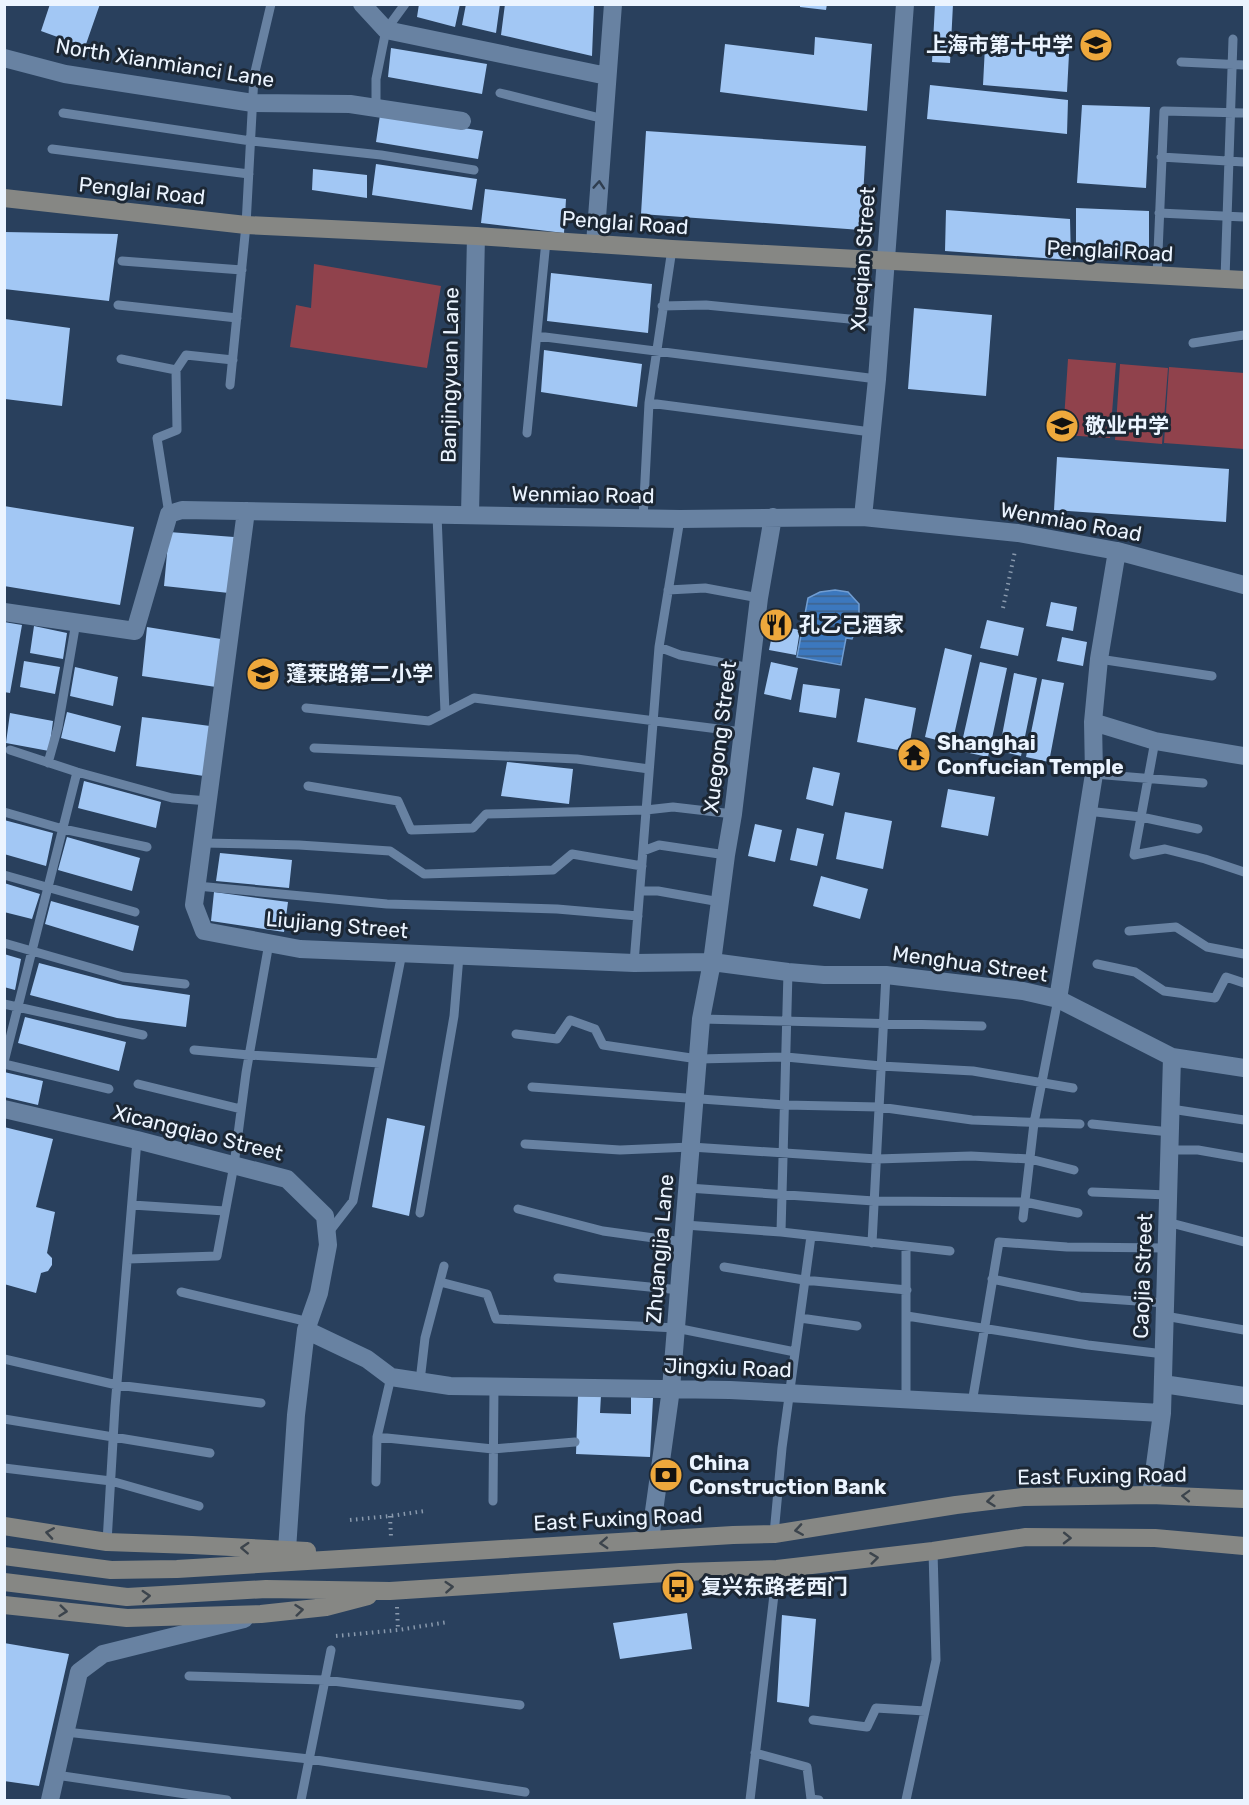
<svg xmlns="http://www.w3.org/2000/svg" width="1249" height="1805" viewBox="0 0 1249 1805" font-family="Rubik,'Noto Sans SC',sans-serif">
	<style>
		.park { fill: #90424c }
		.water { fill: url(#water-rules); stroke: #709dd2; stroke-width: 1.5 }
		.building { fill: #a2c7f4 }
		.lines { fill: none; stroke-linecap: round; stroke-linejoin: round }
		.path { stroke: #8999ad; stroke-width: 4; stroke-dasharray: 1.5 4.5; stroke-linecap: butt }
		.lane { stroke: #6882a2; stroke-width: 9 }
		.street { stroke: #6882a2; stroke-width: 18 }
		.secondary { stroke: #868784; stroke-width: 18 }
		.oneway { stroke: #2f3e50 }
		.oneway2 { stroke: #3c444c }
		.labels { text-anchor: middle; stroke-width: 6; stroke-linejoin: round; paint-order: stroke }
		.poi-label { font-size: 21px; font-weight: bold; fill: #ebf4ff; stroke: #1c2734; text-anchor: start }
		.street-label { font-size: 21px; fill: #ebf4ff; stroke: #1c2734 }
	</style>
	<defs>
		<pattern id="water-rules" width="6" height="5" patternUnits="userSpaceOnUse" patternTransform="scale(1.5)"><rect width="6" height="5" fill="#3c78be"/><path d="M0 2.5h6" fill="none" stroke="#40638b"/></pattern>
	</defs>
	<rect width="100%" height="100%" fill="#29405d"/>
	<path class="park" d="M314,264L441,286L427,368L290,347L296,305L311,308Z
		M1068,359L1116,363L1110,438L1063,435Z
		M1120,364L1168,368L1162,444L1115,440Z
		M1169,367L1244,373V449L1164,443Z"/>
	<path class="water" d="M835,590L848,592L859,604V621L852,639L846,638L841,665L797,657L808,598L820,592Z"/>
	<path class="building" d="M50,4H100L85,47L41,31Z
		M419,4H460L455,27L417,17Z
		M466,4H500L496,33L462,25Z
		M505,4L594,5L592,56L501,35Z
		M800,4H827L826,10L800,7Z
		M935,4H953L950,63L932,62Z
		M815,37L872,44L867,111L720,92L725,44L814,55Z
		M985,46L1069,54L1067,92L983,85Z
		M391,48L487,64L482,94L388,77Z
		M930,85L1068,100L1067,134L927,119Z
		M1082,105L1150,107L1146,188L1077,183Z
		M380,115L483,131L478,159L376,142Z
		M646,131L866,146L861,230L641,214Z
		M376,164L477,179L472,210L372,195Z
		M313,169L367,175V198L312,190Z
		M485,189L566,199L564,233L481,223Z
		M1076,208L1149,211V257L1076,255Z
		M946,210L1070,219L1071,260L945,251Z
		M4,232L118,234L109,301L4,289Z
		M551,273L652,284L648,333L547,321Z
		M914,308L992,315L986,396L908,389Z
		M5,319L70,328L62,406L5,399Z
		M544,350L642,364L637,407L541,392Z
		M1057,457L1229,469L1226,522L1054,510Z
		M4,506L134,527L120,605L4,586Z
		M169,532L234,537L229,593L164,586Z
		M1051,602L1077,607L1073,631L1046,626Z
		M987,620L1024,628L1018,656L980,648Z
		M4,622L22,625L10,693L4,692Z
		M774,625L800,630L796,655L769,650Z
		M34,626L67,633L63,659L30,653Z
		M147,627L221,639L216,687L142,676Z
		M1062,637L1087,642L1083,666L1057,661Z
		M945,648L972,655L952,744L925,737Z
		M24,661L60,667L55,694L20,687Z
		M771,662L798,668L791,700L764,694Z
		M980,662L1007,668L988,757L960,751Z
		M75,667L118,677L113,706L70,696Z
		M1014,673L1037,678L1021,756L999,751Z
		M1042,679L1064,683L1049,762L1026,757Z
		M803,684L840,689L836,718L799,712Z
		M865,698L916,708L908,752L857,742Z
		M67,712L121,726L115,752L61,738Z
		M10,713L53,721L49,751L6,743Z
		M142,717L210,726L204,776L136,766Z
		M507,762L573,769L569,804L501,796Z
		M813,767L840,773L833,806L806,799Z
		M84,781L161,802L156,828L78,808Z
		M948,789L995,797L988,836L941,827Z
		M845,812L892,821L883,869L836,859Z
		M4,820L53,833L46,866L4,854Z
		M755,824L782,830L775,862L748,856Z
		M797,828L824,834L817,866L790,860Z
		M67,837L140,858L132,891L58,870Z
		M220,853L292,860L289,888L216,881Z
		M821,876L868,889L860,919L813,906Z
		M4,883L40,894L32,919L4,912Z
		M214,892L288,902L284,932L211,921Z
		M51,901L139,926L133,951L45,924Z
		M4,954L21,959L15,990L4,987Z
		M39,963L123,985L190,995L186,1027L117,1018L30,995Z
		M25,1017L126,1042L119,1071L18,1043Z
		M4,1072L43,1081L38,1105L4,1097Z
		M387,1118L425,1126L409,1216L372,1207Z
		M4,1127L53,1139L36,1207L55,1212L47,1253L52,1258V1265L48,1271L41,1273L36,1293L4,1284Z
		M578,1395H601L600,1413L631,1414V1397L653,1398L650,1457L576,1454Z
		M687,1613L692,1649L620,1659L613,1623Z
		M782,1615L816,1619L809,1707L777,1702Z
		M4,1643L69,1654L39,1786L4,1781Z"/>
	<g class="lines">
		<path class="path" d="M1003,608L1015,551
			M390,1516L391,1537
			M350,1520L390,1516L425,1511
			M397,1607L398,1630
			M336,1636L398,1630L448,1622"/>
		<path class="lane" d="M1181,62L1244,65
			M500,93L604,119
			M376,108V79L386,30L405,4
			M63,113L251,141L381,155L474,170
			M52,149L249,174
			M1161,157L1244,162
			M1159,213L1244,217
			M122,261L242,270
			M1157,276L1164,111L1244,113
			M1225,279L1233,39
			M118,305L237,318
			M662,306L706,305L880,322
			M537,336L877,379
			M1193,343L1244,335
			M121,359L176,370L186,355L233,360
			M230,385L246,225L254,76L271,4
			M649,403L871,432
			M527,433L546,241
			M169,514L157,438L177,430L176,370
			M437,515L445,712
			M643,519L649,403L672,249
			M668,590L705,588L759,598
			M659,647L680,655L751,668
			M1099,659L1212,676
			M306,708L429,721L474,698L742,732
			M1155,741L1134,855L1165,849L1205,859L1244,872
			M314,748L577,759L649,769
			M10,750L77,772L172,798L208,801
			M48,763L58,727L76,622
			M1094,774L1203,783
			M308,786L398,801L411,830L473,828L486,814L646,810L673,807L733,814
			M1087,811L1141,817L1198,829
			M4,812L63,829L147,847
			M202,843L299,845L390,851L424,874L553,870L572,854L642,866
			M643,851L659,845L726,855
			M4,875L135,912
			M197,886L387,904L557,909L638,916
			M640,891H658L720,902
			M1129,931L1176,927L1207,947L1244,954
			M4,943L123,977L185,984
			M634,963L659,647L680,519
			M1097,964L1135,972L1164,991L1215,998L1226,977L1244,983
			M4,1004L143,1035
			M701,1019L982,1026
			M516,1034L557,1039L570,1020L595,1029L603,1045L698,1059L786,1057L881,1066L973,1071L1073,1088
			M194,1050L249,1055L380,1063
			M4,1062L77,772
			M4,1064L109,1089
			M138,1084L241,1109
			M532,1087L785,1105L879,1107L972,1120L1080,1124
			M1171,1109L1244,1120
			M1092,1124L1170,1132
			M525,1144L620,1150L691,1147L877,1159L971,1156L1030,1159L1074,1170
			M1170,1150H1198L1244,1158
			M688,1188L874,1201L1025,1202L1078,1213
			M1092,1192L1168,1195
			M132,1205L225,1211
			M518,1209L603,1231L683,1242
			M420,1213L454,1016L459,956
			M1023,1218L1034,1123L1058,999
			M1167,1222L1244,1242
			M685,1225L781,1232L950,1251
			M329,1232L353,1201L402,953
			M781,1232L788,972
			M872,1243L886,975
			M128,1259L217,1256L234,1165L246,1073L269,943
			M724,1267L804,1280L907,1290
			M558,1278L680,1290
			M992,1279L1080,1297L1165,1303
			M440,1282L487,1294L496,1319L676,1328L795,1352
			M181,1292L309,1322
			M907,1316L1088,1345L1164,1354
			M1165,1316L1244,1330
			M800,1318L857,1326
			M4,1359L117,1385L261,1403
			M420,1381L425,1338L444,1266
			M906,1399V1247
			M972,1403L999,1242L1067,1247L1167,1248
			M4,1419L210,1453
			M377,1437L493,1449L575,1442
			M4,1468L111,1481L199,1506
			M376,1482L377,1437L391,1377
			M493,1501L494,1386
			M774,1534L782,1448L811,1236
			M107,1542L115,1407L137,1140
			M189,1676L325,1680L520,1705
			M813,1720L867,1727L876,1708L925,1711
			M66,1732L309,1759L525,1792
			M755,1753L807,1767L811,1799L819,1800
			M56,1775L227,1800
			M301,1800L331,1650
			M750,1800L777,1569
			M906,1800L936,1660L933,1551"/>
		<path class="street" d="M362,4L386,30L607,76
			M4,58L65,74L253,103L350,104L462,121
			M595,244L613,4
			M246,511L194,905L204,931L300,949L634,963L712,962L788,972L824,975H886L1023,991L1058,999L1172,1057L1244,1068
			M470,515L476,236
			M863,517L877,379L905,4
			M4,612L135,631L169,514L182,510L680,519L863,517L1018,533L1117,551L1244,585
			M1093,722L1155,741L1244,756
			M1058,999L1094,774L1093,722L1099,659L1117,551
			M4,1109L137,1140L287,1179L325,1216L328,1245L319,1293L306,1330L296,1415L287,1550
			M306,1330L367,1359L391,1377L450,1386L730,1390L1162,1413
			M1163,1384L1244,1396
			M1151,1495L1162,1413L1172,1057
			M650,1540L671,1389L701,1019L712,962L726,855L733,814L759,598L773,517
			M50,1800L79,1672L103,1654L244,1619"/>
		<path class="secondary" d="M4,198L246,225L476,236L672,249L1244,280
			M4,1526L107,1542L192,1545L307,1551
			M4,1556L111,1570L177,1569L733,1535L774,1534L956,1505L1023,1497L1151,1495L1244,1499
			M4,1582L127,1597L266,1589L390,1591L681,1572L777,1569L933,1551L1026,1537L1155,1538L1244,1546
			M4,1605L127,1618L261,1614L326,1607L368,1596"/>
	</g>
	<defs><path id="oneway-chevron" d="M-2-3.5L2.5 0L-2 3.5" fill="none" stroke-width="1.6" stroke-linecap="round" stroke-linejoin="round" transform="scale(1.5)"/></defs>
	<use class="oneway" href="#oneway-chevron" transform="translate(599 185) rotate(-86)"/>
	<g class="oneway2">
		<use href="#oneway-chevron" transform="translate(1186 1496) rotate(-178)"/>
		<use href="#oneway-chevron" transform="translate(991 1501) rotate(174)"/>
		<use href="#oneway-chevron" transform="translate(799 1530) rotate(171)"/>
		<use href="#oneway-chevron" transform="translate(50 1533) rotate(-171)"/>
		<use href="#oneway-chevron" transform="translate(1067 1538) rotate(1)"/>
		<use href="#oneway-chevron" transform="translate(604 1543) rotate(177)"/>
		<use href="#oneway-chevron" transform="translate(245 1548) rotate(-177)"/>
		<use href="#oneway-chevron" transform="translate(874 1558) rotate(-7)"/>
		<use href="#oneway-chevron" transform="translate(449 1587) rotate(-4)"/>
		<use href="#oneway-chevron" transform="translate(146 1596) rotate(-3)"/>
		<use href="#oneway-chevron" transform="translate(299 1610) rotate(-6)"/>
		<use href="#oneway-chevron" transform="translate(63 1611) rotate(6)"/>
	</g>
	<defs>
		<g id="school-disc" transform="scale(1.725)"><circle r="9.5" fill="#eea83c" stroke="#1c2734"/><path d="M0-5L7-2L0 1L-7-2ZM-4 1L0 2.5L4 1V4Q0 6-4 4Z" fill="#111"/></g>
		<g id="restaurant-disc" transform="scale(1.725)"><circle r="9.5" fill="#eea83c" stroke="#1c2734"/><path d="M-5-6h1v4h1v-4h1v4h1v-4h1v5L-1.5 .5V6h-2V.5L-5-1ZM5-6V6H3V1.5H1.5Q1.5-4 5-6Z" fill="#111"/></g>
		<g id="temple-disc" transform="scale(1.725)"><circle r="9.5" fill="#eea83c" stroke="#1c2734"/><path d="M0-6L5-2H3V0L6.5 2.5H4V6H1.5V3h-3V6H-4V2.5H-6.5L-3 0V-2H-5Z" fill="#111"/></g>
		<g id="bank-disc" transform="scale(1.725)"><circle r="9.5" fill="#eea83c" stroke="#1c2734"/><path d="M-6-4H6V4H-6ZM0-2.3a2.3 2.3 0 1 0 0 4.6a2.3 2.3 0 1 0 0-4.6Z" fill="#111"/></g>
		<g id="bus-disc" transform="scale(1.725)"><circle r="9.5" fill="#eea83c" stroke="#1c2734"/><path d="M-5-6H5V4H4V6H2V4H-2V6H-4V4H-5ZM-3.5-4V0h7V-4ZM-3.5 1.2v1.5H-2V1.2ZM2 1.2v1.5H3.5V1.2Z" fill="#111"/></g>
	</defs>
	<g fill-rule="evenodd">
		<use href="#school-disc" x="1096" y="45"/>
		<use href="#school-disc" x="1062" y="426"/>
		<use href="#restaurant-disc" x="776" y="625"/>
		<use href="#school-disc" x="263" y="674"/>
		<use href="#temple-disc" x="914" y="755"/>
		<use href="#bank-disc" x="666" y="1475"/>
		<use href="#bus-disc" x="678" y="1587"/>
	</g>
	<g class="labels">
		<g class="poi-label">
			<text x="1073" y="52" text-anchor="end">上海市第十中学</text>
			<text x="1085" y="433">敬业中学</text>
			<text x="799" y="632">孔乙己酒家</text>
			<text x="286" y="681">蓬莱路第二小学</text>
			<text x="937" y="750">Shanghai<tspan x="937" dy="24">Confucian Temple</tspan></text>
			<text x="689" y="1470">China<tspan x="689" dy="24">Construction Bank</tspan></text>
			<text x="701" y="1594">复兴东路老西门</text>
		</g>
		<g class="street-label">
			<text transform="translate(165 63) rotate(9)" y="7">North Xianmianci Lane</text>
			<text transform="translate(142 191) rotate(6)" y="7">Penglai Road</text>
			<text transform="translate(625 223) rotate(4)" y="7">Penglai Road</text>
			<text transform="translate(1110 251) rotate(3)" y="7">Penglai Road</text>
			<text transform="translate(863 259) rotate(-86)" y="7">Xueqian Street</text>
			<text transform="translate(450 375) rotate(-89)" y="7">Banjingyuan Lane</text>
			<text transform="translate(583 495) rotate(1)" y="7">Wenmiao Road</text>
			<text transform="translate(1071 522) rotate(10)" y="7">Wenmiao Road</text>
			<text transform="translate(720 737) rotate(-83)" y="7">Xuegong Street</text>
			<text transform="translate(337 925) rotate(5)" y="7">Liujiang Street</text>
			<text transform="translate(970 964) rotate(8)" y="7">Menghua Street</text>
			<text transform="translate(198 1133) rotate(14)" y="7">Xicangqiao Street</text>
			<text transform="translate(660 1249) rotate(-85)" y="7">Zhuangjia Lane</text>
			<text transform="translate(1143 1276) rotate(-88)" y="7">Caojia Street</text>
			<text transform="translate(728 1368) rotate(2)" y="7">Jingxiu Road</text>
			<text transform="translate(1102 1476) rotate(-1)" y="7">East Fuxing Road</text>
			<text transform="translate(618 1519) rotate(-3)" y="7">East Fuxing Road</text>
		</g>
	</g>
	<rect width="1249" height="1805" fill="none" stroke="#ebf4ff" stroke-width="12"/>
</svg>
